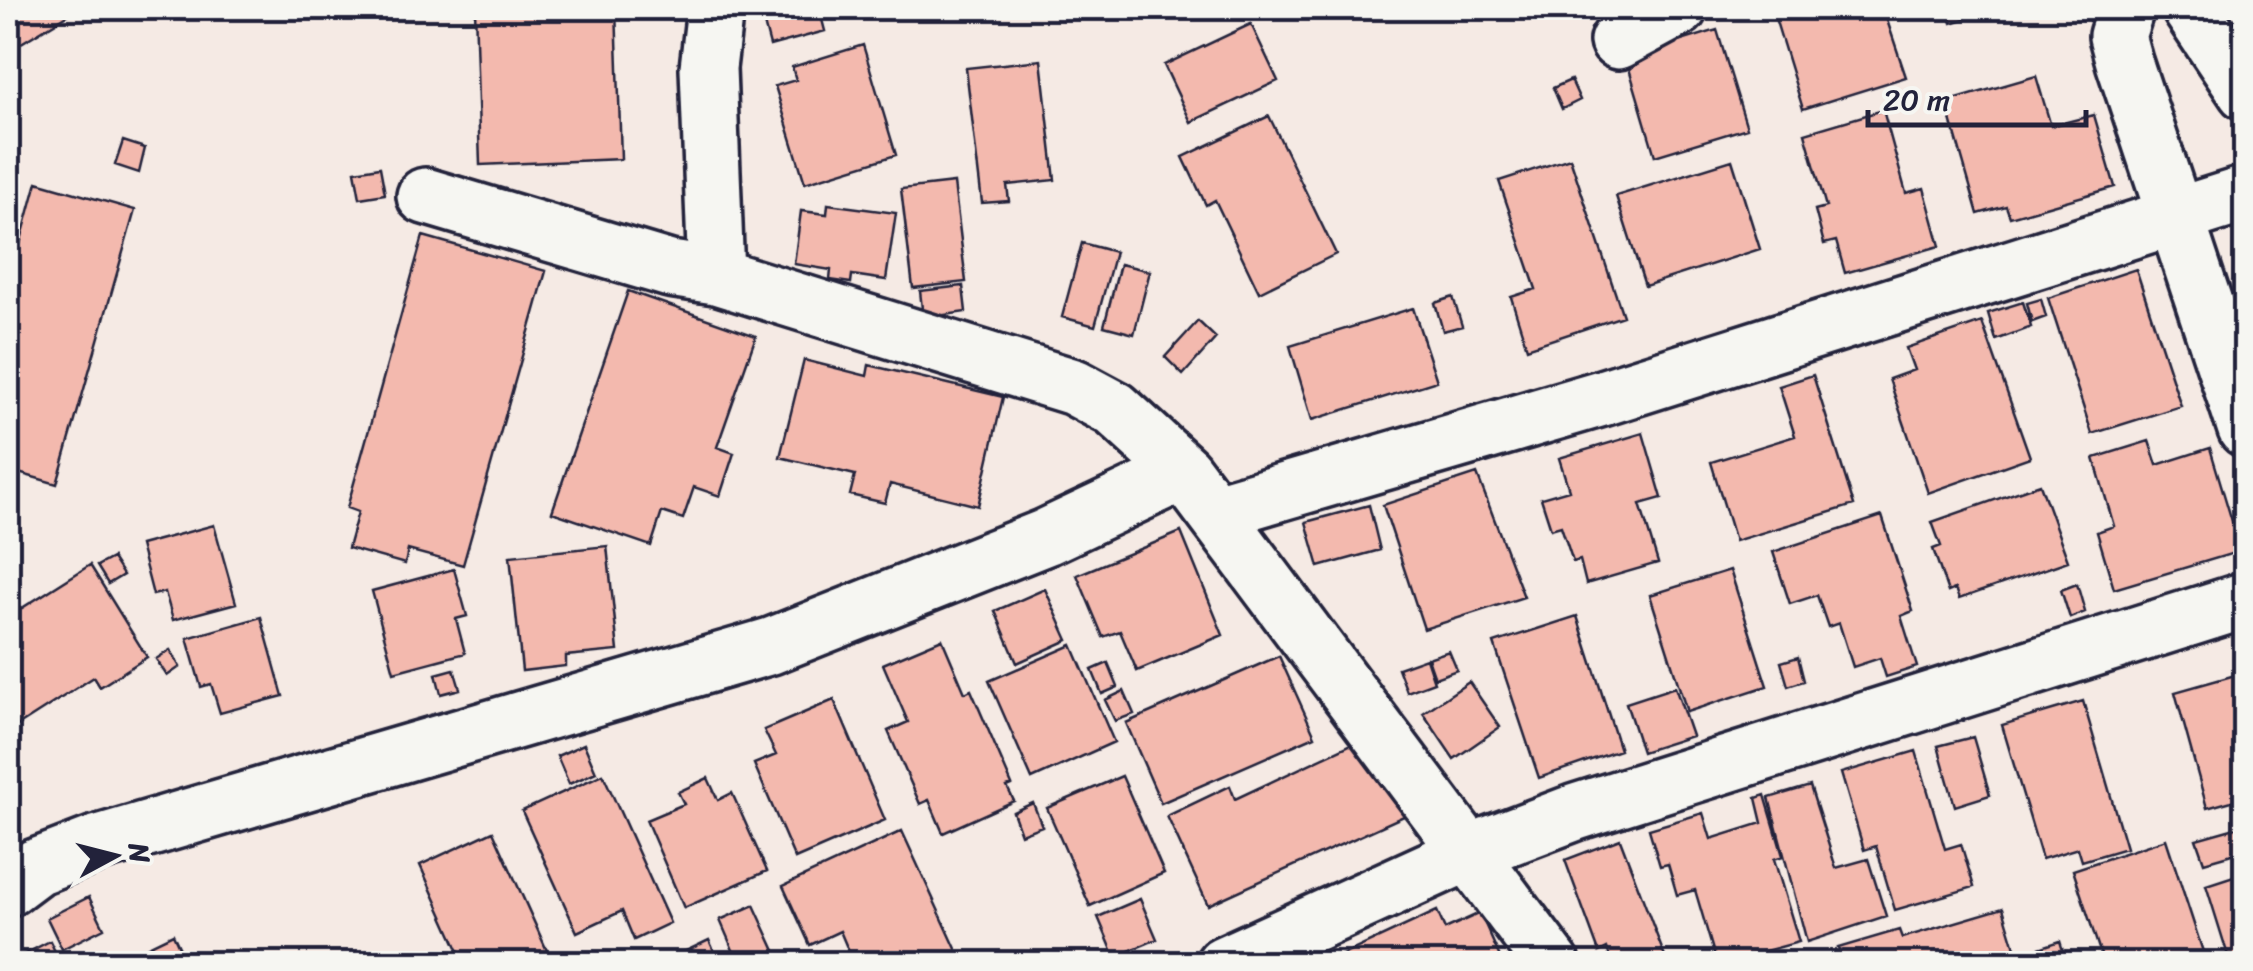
<svg xmlns="http://www.w3.org/2000/svg" width="2253" height="971" viewBox="0 0 2253 971" font-family="Sriracha,sans-serif">
	<style>
		.building { fill: #f3b9ae; stroke: #22223b; stroke-width: 2.5 }
		.lines { fill: none; stroke-linecap: round; stroke-linejoin: round }
		.minor-casing { stroke: #22223b; stroke-width: 62 }
		.minor { stroke: #f6f6f2; stroke-width: 55 }
	</style>
	<rect width="100%" height="100%" fill="#f5eae4"/>
	<filter id="ink" filterUnits="userSpaceOnUse"><feTurbulence type="fractalNoise" baseFrequency=".01" numOctaves="2"/><feDisplacementMap in="SourceGraphic" scale="20" xChannelSelector="R" yChannelSelector="G"/><feConvolveMatrix kernelMatrix="1 2 1 2 8 2 1 2 1" color-interpolation-filters="sRGB"/></filter>
	<g filter="url(#ink)">
		<path class="building" d="M8,8H79L8,51Z
			M475,8H616L621,159L480,165Z
			M760,8H819L825,31L770,46Z
			M1772,8H1883L1906,77L1803,109Z
			M1947,8H1998L1952,23Z
			M1251,24L1278,81L1191,122L1164,65Z
			M1717,30L1747,128L1655,156L1626,58Z
			M863,45L896,155L805,183L775,86L796,80L792,67Z
			M1041,60L1055,180L1007,185L1009,201L982,203L966,68Z
			M2036,76L2051,126L2094,115L2115,187L2010,217L2006,206L1978,214L1946,102Z
			M1571,80L1580,100L1562,109L1553,88Z
			M1883,110L1906,193L1924,188L1940,246L1845,273L1836,241L1824,244L1815,210L1826,207L1805,133Z
			M1269,116L1336,254L1259,292L1215,200L1206,205L1183,157Z
			M123,141L145,148L139,173L115,165Z
			M1570,158L1623,316L1527,348L1511,297L1536,289L1499,181Z
			M1732,160L1760,249L1645,286L1616,196Z
			M380,167L385,194L360,198L355,171Z
			M37,182L135,210L57,484L8,470V288Z
			M954,183L966,282L913,288L901,189Z
			M828,204L896,213L886,280L852,275L851,283L830,280L831,270L794,264L801,211L827,214Z
			M423,236L546,271L463,565L408,550L405,564L348,548L358,512L347,508Z
			M1082,243L1115,252L1095,326L1062,317Z
			M1120,264L1150,271L1134,334L1104,326Z
			M2136,269L2181,406L2092,434L2048,298Z
			M963,286L966,312L923,318L920,291Z
			M628,291L756,336L717,447L734,453L720,496L694,487L683,519L662,512L651,546L552,512Z
			M1453,297L1462,326L1443,331L1435,303Z
			M2041,299L2046,317L2032,322L2027,303Z
			M2023,302L2031,327L1996,340L1988,313Z
			M1413,308L1437,381L1312,420L1290,346Z
			M1198,321L1216,338L1183,375L1165,357Z
			M1982,322L2030,457L1928,493L1889,379L1914,370L1906,348Z
			M804,360L867,376L869,365L1003,397L978,506L890,484L885,503L850,495L855,475L780,457Z
			M1813,375L1854,505L1735,541L1711,462L1795,436L1779,386Z
			M1643,433L1662,498L1640,504L1658,563L1586,584L1580,560L1573,562L1561,526L1551,529L1541,498L1569,490L1559,458Z
			M2149,441L2157,465L2210,448L2241,551L2114,589L2097,532L2114,526L2094,458Z
			M1477,474L1524,597L1424,629L1383,505Z
			M2040,484L2068,561L1959,599L1955,589L1948,592L1933,549L1941,546L1932,522Z
			M1369,505L1380,550L1319,567L1306,522Z
			M1882,516L1913,611L1901,616L1917,667L1886,677L1880,658L1853,667L1839,623L1828,627L1817,595L1790,604L1773,552Z
			M214,525L236,603L173,620L165,592L153,595L140,545Z
			M1181,532L1223,635L1137,671L1120,631L1103,637L1077,575Z
			M607,546L618,651L566,656V666L522,671L510,556Z
			M112,558L123,575L108,584L97,566Z
			M90,565L147,657L100,687L94,677L8,732V617Z
			M454,569L467,616L456,619L465,653L394,672L372,591Z
			M1730,570L1767,686L1687,712L1650,595Z
			M2077,584L2085,612L2070,618L2061,590Z
			M1045,589L1068,640L1017,663L995,611Z
			M1577,616L1620,750L1539,778L1494,643Z
			M261,617L283,696L220,713L211,684L201,687L187,638Z
			M942,639L965,693L971,690L1012,785L1007,787L1014,801L943,833L929,800L920,804L888,731L908,722L883,664Z
			M1072,645L1114,742L1032,779L989,681Z
			M170,650L180,667L167,676L156,659Z
			M1449,651L1457,670L1435,678L1428,658Z
			M1279,656L1315,736L1161,803L1126,723Z
			M1798,657L1804,681L1788,686L1781,662Z
			M1426,658L1434,682L1407,692L1398,668Z
			M1108,663L1118,687L1102,694L1092,670Z
			M454,669L460,689L441,694L436,674Z
			M2246,672V797L2207,808L2175,692Z
			M1469,682L1500,727L1454,759L1423,713Z
			M1675,687L1692,736L1642,752L1626,703Z
			M1124,691L1134,714L1115,721L1105,700Z
			M834,700L885,820L795,859L754,764L776,755L764,730Z
			M2083,701L2126,848L2082,861L2078,848L2042,859L2002,725Z
			M1973,737L1990,795L1955,806L1938,746Z
			M1360,740L1415,811L1208,905L1167,816L1230,786L1235,799Z
			M584,744L596,772L569,784L557,756Z
			M1916,751L1945,849L1961,844L1974,887L1895,910L1876,846L1864,850L1841,773Z
			M603,774L670,923L634,940L622,911L577,932L522,811Z
			M1122,776L1164,873L1090,906L1047,808Z
			M708,778L718,800L732,793L767,871L684,908L646,820L684,804L678,792Z
			M1810,786L1836,868L1868,859L1886,916L1807,942L1769,798Z
			M1765,795L1783,856L1774,859L1799,942L1717,964L1695,890L1677,895L1668,864L1660,866L1649,829L1703,813L1711,839L1762,823L1756,798Z
			M1033,803L1042,826L1021,834L1013,812Z
			M2246,825V850L2204,862L2196,839Z
			M493,831L553,964L452,960L461,956L420,865Z
			M902,831L963,964H854L840,931L810,945L783,886Z
			M1620,839L1665,957L1649,964H1612L1607,948L1599,952L1565,860Z
			M2166,839L2207,964H2104L2073,870Z
			M2246,872V957L2230,962L2206,885Z
			M89,897L104,928L62,949L47,918Z
			M1140,899L1157,939L1115,957L1098,917Z
			M754,905L776,953L753,964H739L720,920Z
			M2003,908L2020,964H1843L1838,948L1899,930L1902,938Z
			M1437,911L1445,929L1480,913L1503,964H1344L1340,956Z
			M173,934L187,964H156L148,946Z
			M709,940L720,964H659Z
			M50,941L61,964H20L17,958Z
			M2060,941L2067,964H2031L2027,952Z"/>
		<g class="lines">
			<g class="minor-casing">
				<path id="minor" d="M715,8L708,68L716,276
					M2126,8L2117,36L2124,62L2246,429
					M2190,8L2246,92
					M1618,41L1679,8
					M425,196L670,269L716,276L1074,387L1115,409L1184,472
					M1217,511L1602,398L2246,194
					M8,888L36,867L96,844L771,646L1046,537L1184,472L1552,964
					M1224,964L1470,852L1576,812L2246,600"/>
			</g>
			<use href="#minor" class="minor"/>
		</g>
	</g>
	<rect width="2253" height="971" fill="none" stroke="#f6f6f2" stroke-width="40"/>
	<rect x="20" y="20" width="2213" height="931" fill="none" stroke="#22223b" stroke-width="4" filter="url(#ink)"/>
	<g transform="translate(115 856) rotate(83)" stroke="#f6f6f2" stroke-width="8" paint-order="stroke">
	<path d="M0-8L18 38L0 25L-18 38Z" fill="#22223b"/>
	<text y="-15" font-size="28" font-weight="bold" text-anchor="middle" fill="#22223b">N</text>
	</g>
	<path d="M1868 110v15h218v-15" fill="none" stroke="#22223b" stroke-width="5"/>
	<text x="1883" y="110" font-size="30" fill="#22223b" stroke="#f6f6f2" stroke-width="8" paint-order="stroke">20 m</text>
</svg>
